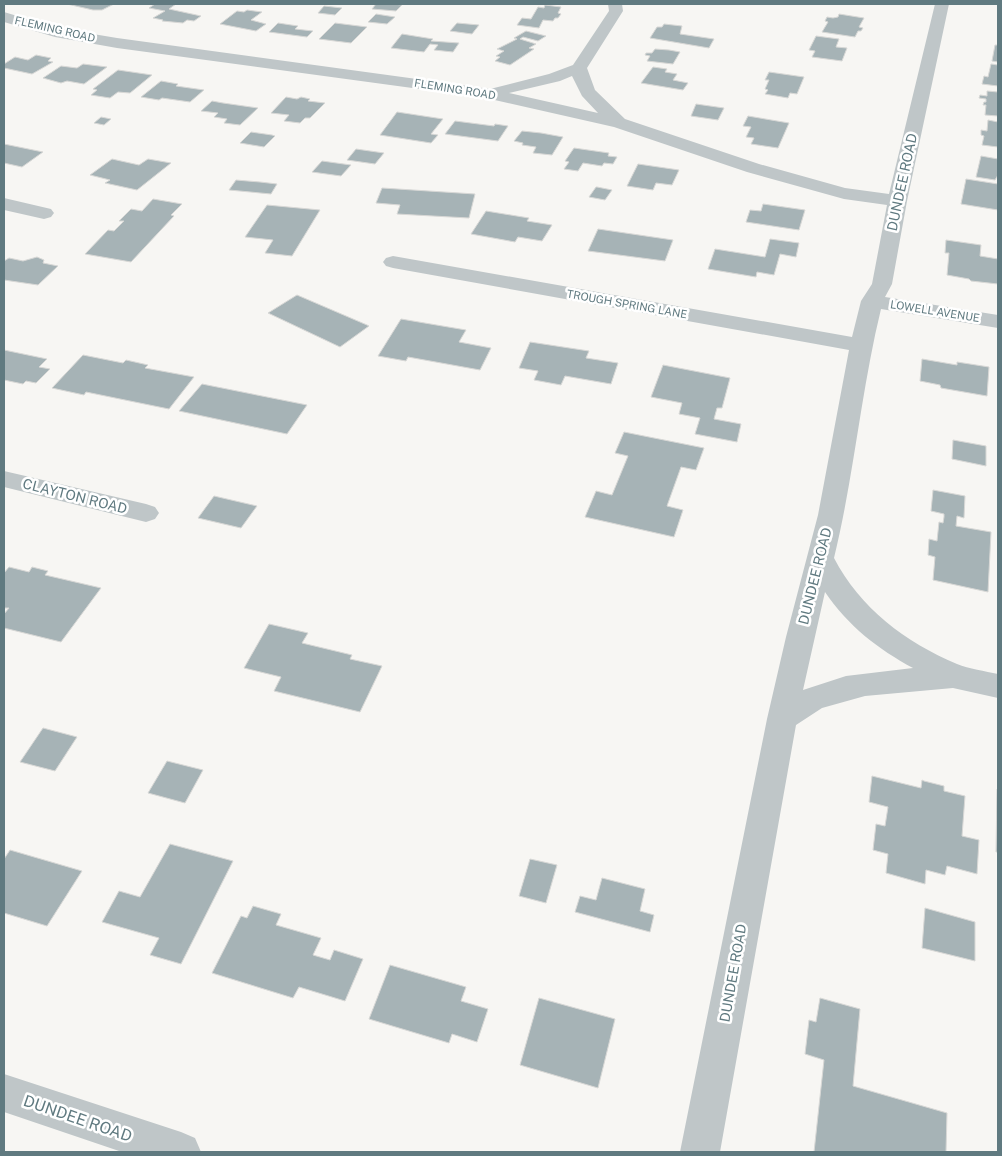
<svg xmlns="http://www.w3.org/2000/svg" width="1002" height="1156" viewBox="0 0 1002 1156" font-family="'Public Sans',sans-serif">
	<style>
		.building { fill: #a6b3b6; stroke: #d8d8d6 }
		.lines { fill: none; stroke-linecap: round; stroke-linejoin: round }
		.minor { fill: #bfc6c8; fill-rule: evenodd }
		.labels { text-anchor: middle; stroke-width: 5; stroke-linejoin: round; paint-order: stroke }
		.far-street-label { font-size: 11px; fill: #607a80; stroke: #fff }
		.street-label { font-size: 14px; fill: #607a80; stroke: #fff }
		.near-street-label { font-size: 16px; fill: #607a80; stroke: #fff }
	</style>
	<rect width="100%" height="100%" fill="#f7f6f3"/>
	<path class="building" d="M67,4H114L102,10H93Z
		M155,4H176L169,9L201,16L194,21L187,20L183,23L162,21L163,20L153,18L165,11L149,8Z
		M376,4H393L402,5L396,11L372,9Z
		M545,5L561,7L558,13L561,14L558,18H555L553,21L543,20L539,28L517,25L522,18L531,19L538,7L544,8Z
		M324,6L342,8L335,15L318,13Z
		M247,10L262,12L251,20L266,24L256,31L220,24L237,11L244,12Z
		M376,14L395,17L387,24L368,22Z
		M839,14L864,18L859,27L863,28L861,31H858L855,37L822,32L828,22L825,21L827,17L833,18L838,17Z
		M278,23L298,26L295,29L313,31L307,37L269,32Z
		M335,23L367,27L351,43L319,39Z
		M457,23L479,25L472,34L450,31Z
		M664,24L682,26L680,34L714,39L709,48L650,38L657,27H662Z
		M526,31L546,36L538,41L523,37L520,39L536,44L529,48L534,49L510,65L495,61L500,57L496,56L504,51L497,49L517,39L514,38Z
		M402,34L433,39L431,41L459,43L453,52L434,50L438,45L430,44L424,52L391,48Z
		M816,36L839,39L836,47L847,48L842,61L812,57L815,51L809,50Z
		M995,45H998V62L992,61Z
		M655,49L669,50L680,52L673,64L647,61L650,56L645,55L646,53H652Z
		M36,55L51,58L48,61L53,62L32,74L4,68V64L15,57L28,60Z
		M83,64L107,67L84,84L67,81L61,83L43,78L61,66L77,68Z
		M991,64L998,65V86L982,84L984,76L988,77Z
		M653,67L667,69L665,72L677,74L673,80L688,83L683,90L641,83Z
		M118,70L152,75L130,93L118,92L110,98L91,95L97,90L93,89Z
		M769,72L804,77L797,94L790,93L788,98L765,94L768,90L765,89L769,80H765Z
		M161,81L178,84L176,86L204,90L190,102L162,98L159,100L141,97Z
		M987,91L998,92V116L985,115L986,105H983L984,102H986V99L979,98L980,95L987,96Z
		M286,97L297,99L301,97L310,99L308,101L325,103L310,118H305L300,123L284,121L289,115L271,113Z
		M212,101L223,103L258,108L240,125L224,123L227,119L214,117L218,113L201,111Z
		M696,104L724,108L718,120L691,116Z
		M397,112L443,119L431,134L438,135L431,143L380,135Z
		M748,116L789,123L778,148L751,144L754,138L746,137L751,127L743,126Z
		M101,117L111,119L104,125L94,123Z
		M988,120L998,122V147L982,145L984,136L981,135V130L987,131Z
		M455,121L494,126L495,124L508,126L498,141L445,134Z
		M522,131L541,133L563,137L552,155L533,153L536,147L522,145L523,143L514,141Z
		M251,132L272,135L275,136L264,147L240,143Z
		M4,144L43,152L22,167L4,163Z
		M574,148L609,153L608,156L617,157L613,164L604,163L602,166L583,163L578,171L564,169L569,162L565,161Z
		M356,149L384,153L375,164L347,160Z
		M981,156L998,159V175L995,180L976,177Z
		M112,159L139,165L148,159L171,163L137,190L105,183L110,180L90,175Z
		M322,161L351,165L341,176L312,172Z
		M638,164L679,170L672,185L656,183L653,190L627,186Z
		M966,179L998,184V210L961,204Z
		M236,180L260,182L277,184L271,194L229,190Z
		M596,187H597L612,190L605,200L589,197Z
		M382,188L475,194L469,218L397,214L400,205L376,203Z
		M153,199L182,204L171,215L174,216L131,262L85,254L108,230L114,231L124,221H119L131,209L142,211Z
		M763,204L805,210L799,230L746,222L750,210L761,211Z
		M267,205L320,210L292,256L265,253L273,240L245,237Z
		M486,211L529,218L527,221L552,225L542,241L518,237L515,242L471,234Z
		M598,229L673,240L665,261L588,251Z
		M770,239L799,243L796,257L780,254L774,275L757,272L756,277L708,269L715,249L765,257Z
		M946,240L981,245L980,256L998,259V284L971,281L969,279L947,275L949,253H945Z
		M37,257L44,260L43,263L58,266L38,285L4,280V261L9,258L23,261Z
		M297,295L367,325L369,326L340,347L268,313Z
		M401,319L466,330L459,342L491,348L480,370L408,357L406,361L378,356Z
		M530,342L589,351L586,358L618,363L611,384L565,376L561,385L534,380L538,371L519,368Z
		M4,350L47,359L39,367L50,369L36,383L26,381L23,384L4,380Z
		M83,355L123,363L126,360L148,365L145,368L194,377L169,409L86,392L84,395L52,388Z
		M922,359L957,365V362L989,367L987,396L941,388L940,385L920,381Z
		M663,365L730,378L722,408H717L714,419L741,424L737,442L695,434L700,418L679,414L682,403L651,397Z
		M202,384L307,405L287,434L179,411Z
		M624,432L704,448L696,470L681,467L667,506L683,510L674,537L585,517L596,491L612,495L628,456L615,453Z
		M953,440L986,446V466L952,459Z
		M933,490L965,496L964,518L957,516L956,526L991,532L988,592L933,580L935,557L928,555L929,539L937,541L939,522L943,523L944,517V514L931,511Z
		M214,496L257,506L241,528L198,518Z
		M9,567L29,572L32,567L48,571L45,575L101,588L61,642L4,628V614L9,608H4V573Z
		M269,624L308,633L302,643L352,655L350,659L382,666L360,712L274,691L281,677L244,668Z
		M43,728L77,737L55,771L20,762Z
		M167,761L203,770L185,803L148,793Z
		M872,776L921,788L922,780L924,781L944,786V791L965,796L962,836L979,840L977,874L947,866L945,875L926,870L925,884L886,873L888,854L873,850L876,824L885,826L888,807L869,802Z
		M997,789H998V852H996Z
		M170,844L233,861L181,964L150,955L159,938L102,922L119,891L140,897Z
		M10,850L82,871L47,926L4,913V859Z
		M530,859L557,865L546,903L519,896Z
		M602,878L645,889L640,911L654,915L650,932L575,912L580,896L596,900Z
		M253,906L281,914L276,925L321,938L313,955L330,960L334,950L363,959L345,1001L299,987L293,998L212,973L241,916L247,918Z
		M925,908L975,922V961L922,948Z
		M390,965L466,987L461,1001L488,1009L477,1042L452,1034L449,1043L369,1019Z
		M539,998L615,1019L598,1088L520,1065Z
		M820,998L860,1009L853,1086L947,1113L946,1152H814L824,1060L805,1054L809,1020L816,1022Z"/>
	<g class="lines">
		<path class="minor" d="M608,4H622L623,11L587,68L595,90L625,119L759,164L845,188L889,194L935,4H949L907,201L892,284L885,297L998,315V328L881,309C861,391 854,476 834,558C860,608 905,642 957,664C969,669 985,671 998,674V698L953,688L865,696L822,708L796,725L720,1152H680L767,719L786,637L818,515L849,350L393,268L386,266L383,262L386,258L393,256L852,337L861,301L872,284L887,205L844,199L747,172L614,127L486,98L117,48L55,37L4,22V12L57,28L117,38L490,89L549,74L573,65L609,11ZM572,76L582,96L598,113L509,93L560,81ZM825,592C848,626 878,649 913,668L846,676L803,690Z
			M4,198L51,209L54,213L51,217L44,219L4,210Z
			M4,471L146,504L155,507L159,513L155,519L146,522L4,487Z
			M4,1074L181,1132L195,1138L201,1152H122L4,1112Z"/>
	</g>
	<g class="labels">
		<g class="far-street-label">
			<text transform="translate(55 29) rotate(13)" y="4">FLEMING ROAD</text>
			<text transform="translate(455 89) rotate(9)" y="4">FLEMING ROAD</text>
			<text transform="translate(627 304) rotate(10)" y="4">TROUGH SPRING LANE</text>
			<text transform="translate(935 311) rotate(9)" y="4">LOWELL AVENUE</text>
		</g>
		<g class="street-label">
			<text transform="translate(902 182) rotate(-78)" y="5">DUNDEE ROAD</text>
			<text transform="translate(75 496) rotate(14)" y="5">CLAYTON ROAD</text>
			<text transform="translate(815 576) rotate(-76)" y="5">DUNDEE ROAD</text>
			<text transform="translate(733 973) rotate(-80)" y="5">DUNDEE ROAD</text>
		</g>
		<g class="near-street-label">
			<text transform="translate(78 1118) rotate(19)" y="6">DUNDEE ROAD</text>
		</g>
	</g>
	<rect width="1002" height="1156" fill="none" stroke="#607a80" stroke-width="10"/>
</svg>
